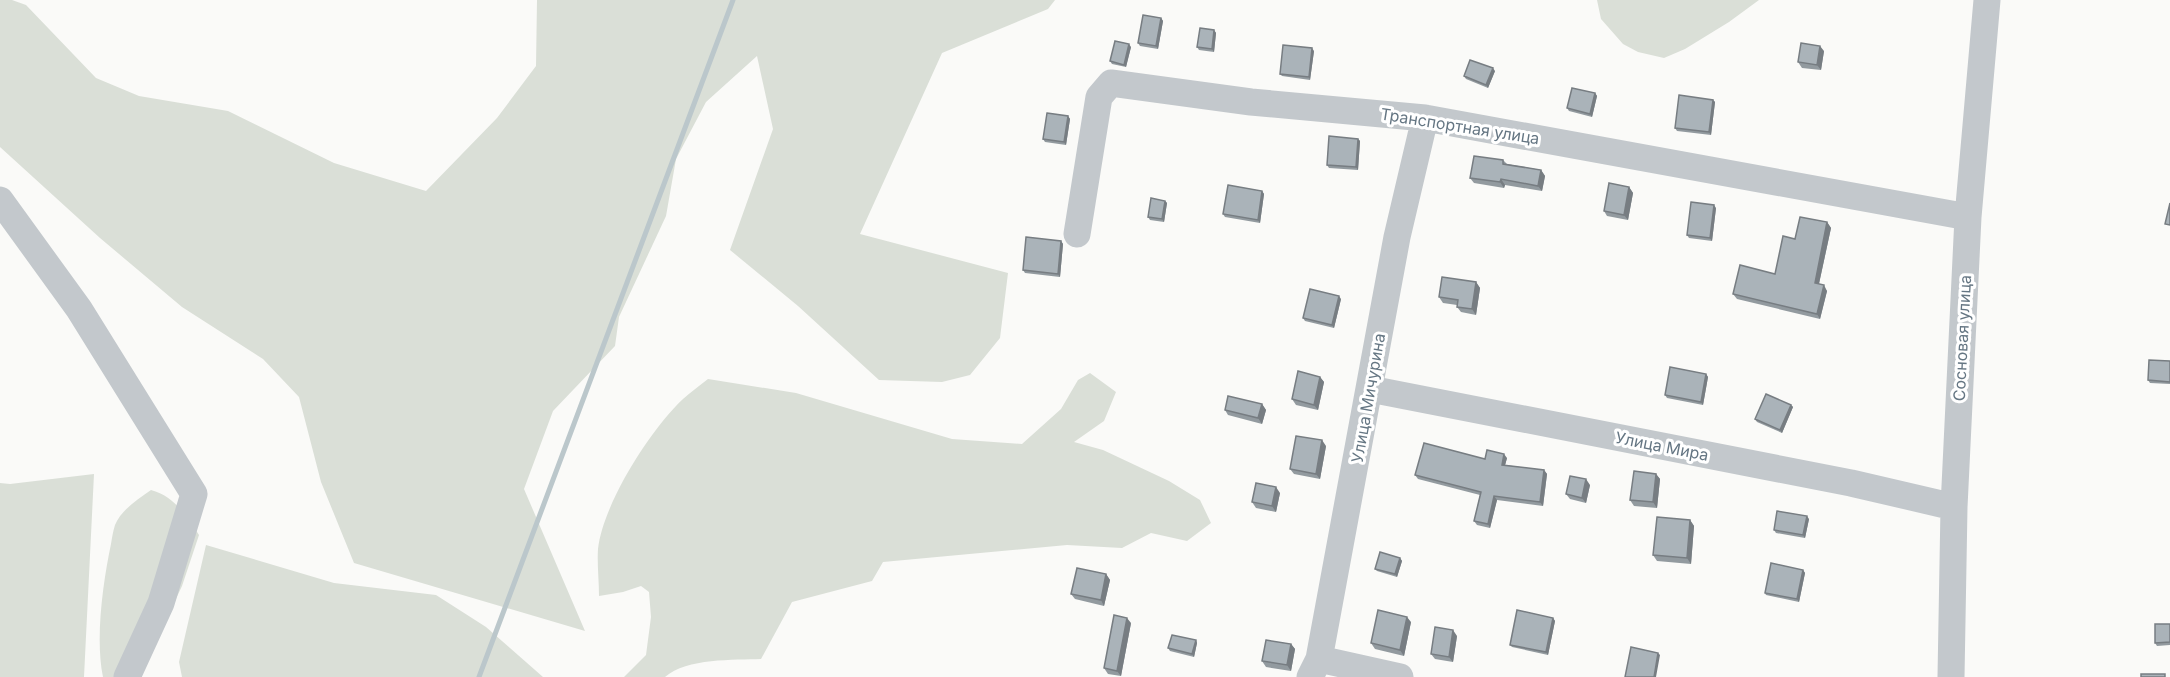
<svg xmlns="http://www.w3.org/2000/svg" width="2170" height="677" viewBox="0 0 2170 677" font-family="Inter,sans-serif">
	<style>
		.green { fill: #dadfd7 }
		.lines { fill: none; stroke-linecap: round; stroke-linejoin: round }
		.stream { stroke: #bbc7cb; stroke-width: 5 }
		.minor { stroke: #c3c8cc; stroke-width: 27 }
		.wall { fill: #929a9f }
		.shaded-wall { fill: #777d82 }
		.building { fill: #aab3b9; stroke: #777d82; stroke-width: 1.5 }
		.labels { text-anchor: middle; stroke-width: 6; stroke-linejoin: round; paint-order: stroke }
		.street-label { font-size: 16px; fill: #657683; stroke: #fff }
	</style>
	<rect width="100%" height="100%" fill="#fafaf8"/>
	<path class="green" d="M0,0H12L26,5L96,78L139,96L228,111L334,163L426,191L497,118L536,66L537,0H1055L1048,9L942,53L860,234L1008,273L1000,338L970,375L942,382L879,380L798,306L730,250L773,129L757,56L706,102L676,159L666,216L619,317L615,346L553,411L524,489L585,631L354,563L321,482L299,397L263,359L182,307L100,238L0,147Z
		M1597,0H1759L1729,22L1685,49L1664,58L1638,52L1623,44L1601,19Z
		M1090,373L1116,392L1104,421L1074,442L1103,450L1169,481L1200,500L1211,523L1187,541L1151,533L1122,548L1067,545L883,562L872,581L792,602L761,659C734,660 687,658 665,677H624L646,655L651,617L649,592L641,586L623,592L599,596C599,580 597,564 598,549C603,504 650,430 683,399C691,392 700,385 708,379L796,393L952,439L1022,444L1061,409L1078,380Z
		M94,474L84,677H0V483L10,484Z
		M151,490C174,496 187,516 199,535L182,586L139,677H103C95,639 103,582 111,544C112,538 113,531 115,525C121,510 138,499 151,490Z
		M206,545L334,583L436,595L486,627L543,677H182L179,662Z"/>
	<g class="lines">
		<path class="stream" d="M479,677L733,0"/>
		<path class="minor" d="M0,200L79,309L194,494L161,603L127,677
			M1077,234L1099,97L1111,83L1251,102L1425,118L1968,217
			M1370,389L1851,483L1954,507
			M1319,659L1400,677
			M1310,677L1319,659L1397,237L1425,118
			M1951,677L1954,507L1968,217L1987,0"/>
	</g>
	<path class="wall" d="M1161,18L1163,21L1158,49L1140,46L1138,43Z
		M1214,30L1216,33L1214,52L1199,50L1197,47Z
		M1131,47L1126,67L1112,64L1110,61Z
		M1314,51L1310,80L1282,76L1280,74Z
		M1824,51L1821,70L1802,68L1798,62Z
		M1495,71L1488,88L1466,79L1464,76Z
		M1595,93L1597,96L1592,117L1569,111L1567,108Z
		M1713,100L1715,102L1711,135L1677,131L1675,128Z
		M1068,116L1070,119L1066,145L1045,142L1043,139Z
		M1358,139L1360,141L1358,170L1329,168L1327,165Z
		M1503,160L1507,164L1541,170L1545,176L1542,191L1505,185L1504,188L1474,183L1470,178Z
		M1629,187L1633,193L1628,220L1607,216L1604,211Z
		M1262,191L1264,194L1260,223L1225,217L1223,214Z
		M1165,201L1167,203L1164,222L1150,220L1148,217Z
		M1716,208L1712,241L1689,238L1687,235Z
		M1827,222L1831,228L1819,284L1827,291L1820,319L1737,299L1733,294L1775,274L1795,239Z
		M1061,241L1063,244L1060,277L1025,273L1023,270Z
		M1476,282L1480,288L1476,315L1461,312L1457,307V305L1443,303L1439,297Z
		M1341,299L1334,328L1305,321L1303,318Z
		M2170,361V384L2150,383L2148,380Z
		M1706,374L1708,377L1703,405L1667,398L1665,395Z
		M1320,377L1324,382L1318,410L1296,405L1292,399Z
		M1262,404L1266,410L1262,424L1228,415L1225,410Z
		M1791,405L1793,407L1782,433L1757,422L1755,419Z
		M1326,446L1320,479L1294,474L1290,469Z
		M1507,458L1505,465L1544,470L1547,474L1543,506L1497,500L1490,528L1477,525L1474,521L1480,495L1418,479L1415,475L1485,459Z
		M1656,474L1660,479L1657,508L1634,506L1630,500Z
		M1590,485L1586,503L1570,499L1566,494Z
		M1280,493L1276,512L1256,508L1252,502Z
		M1809,519L1805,538L1776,533L1774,530Z
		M1690,520L1694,526L1691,564L1657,561L1653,555Z
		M1400,558L1402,561L1397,577L1377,571L1375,569Z
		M1803,570L1805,573L1799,602L1766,595L1765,593Z
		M1106,574L1110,580L1104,606L1075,599L1071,594Z
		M1553,618L1555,621L1548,655L1512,647L1510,645Z
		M1411,622L1404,656L1375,649L1371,643Z
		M1131,623L1121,676L1108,674L1104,668Z
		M2170,624V645L2157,646L2155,643Z
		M1457,636L1453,662L1435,659L1431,654Z
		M1196,640L1197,643L1194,657L1170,651L1168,648Z
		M1291,644L1295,649L1291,671L1266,667L1262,661Z"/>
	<path class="shaded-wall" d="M1161,18L1163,21L1158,49L1156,46Z
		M1214,30L1216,33L1214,52L1212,49Z
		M1129,44L1131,47L1126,67L1124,65Z
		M1820,46L1824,51L1821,70L1817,65Z
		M1312,48L1314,51L1310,80L1309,77Z
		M1493,68L1495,71L1488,88L1486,85Z
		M1595,93L1597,96L1592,117L1590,114Z
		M1713,100L1715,102L1711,135L1709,132Z
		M1068,116L1070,119L1066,145L1064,142Z
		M1358,139L1360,141L1358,170L1356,167Z
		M1541,170L1545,176L1542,191L1538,186Z
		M1501,179L1505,185L1504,188L1500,182Z
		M1629,187L1633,193L1628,220L1624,215Z
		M1262,191L1264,194L1260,223L1258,220Z
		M1165,201L1167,203L1164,222L1162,219Z
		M1714,205L1716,208L1712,241L1710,238Z
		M1827,222L1831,228L1818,288L1815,283Z
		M1061,241L1063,244L1060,277L1058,274Z
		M1476,282L1480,288L1476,315L1472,309Z
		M1824,285L1827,291L1820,319L1817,314Z
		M1339,296L1341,299L1334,328L1332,325Z
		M1706,374L1708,377L1703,405L1701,402Z
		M1320,377L1324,382L1318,410L1314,405Z
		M1262,404L1266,410L1262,424L1258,418Z
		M1791,405L1793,407L1782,433L1780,430Z
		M1322,440L1326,446L1320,479L1316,474Z
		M1504,454L1507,458L1504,469L1502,465Z
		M1544,470L1547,474L1543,506L1540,502Z
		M1656,474L1660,479L1657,508L1653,502Z
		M1586,479L1590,485L1586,503L1582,498Z
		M1276,487L1280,493L1276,512L1272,506Z
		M1494,496L1497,500L1490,528L1488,524Z
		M1807,516L1809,519L1805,538L1803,535Z
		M1690,520L1694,526L1691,564L1687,558Z
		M1400,558L1402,561L1397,577L1395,574Z
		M1803,570L1805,573L1799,602L1797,599Z
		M1106,574L1110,580L1104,606L1101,600Z
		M1407,617L1411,622L1404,656L1400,650Z
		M1127,618L1131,623L1121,676L1117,671Z
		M1553,618L1555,621L1548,655L1546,652Z
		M1453,630L1457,636L1453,662L1449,657Z
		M1196,640L1197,643L1194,657L1192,654Z
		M1291,644L1295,649L1291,671L1287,665Z
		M1658,653L1660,655L1656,677H1654Z"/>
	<path class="building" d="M1143,15L1161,18L1156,46L1138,43Z
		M1200,28L1214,30L1212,49L1197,47Z
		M1115,41L1129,44L1124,65L1110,61Z
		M1801,43L1820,46L1817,65L1798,62Z
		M1283,45L1312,48L1309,77L1280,74Z
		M1470,60L1493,68L1486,85L1464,76Z
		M1572,88L1595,93L1590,114L1567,108Z
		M1679,95L1713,100L1709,132L1675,128Z
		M1047,113L1068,116L1064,142L1043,139Z
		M1329,136L1358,139L1356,167L1327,165Z
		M1474,156L1503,160V164L1541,170L1538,186L1501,179L1500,182L1470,178Z
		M1609,183L1629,187L1624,215L1604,211Z
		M1228,185L1262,191L1258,220L1223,214Z
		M1151,198L1165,201L1162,219L1148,217Z
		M1691,202L1714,205L1710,238L1687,235Z
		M2170,203V225L2165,224Z
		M1800,217L1827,222L1815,283L1824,285L1817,314L1733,294L1740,265L1775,274L1783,236L1795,239Z
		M1026,237L1061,241L1058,274L1023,270Z
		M1442,277L1476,282L1472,309L1457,307L1458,300L1439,297Z
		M1310,289L1339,296L1332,325L1303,318Z
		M2149,360L2170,361V382L2148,380Z
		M1670,367L1706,374L1701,402L1665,395Z
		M1298,371L1320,377L1314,405L1292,399Z
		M1766,394L1791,405L1780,430L1755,419Z
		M1228,396L1262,404L1258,418L1225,410Z
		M1296,436L1322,440L1316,474L1290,469Z
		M1424,443L1485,459L1487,450L1504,454L1502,465L1544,470L1540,502L1494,496L1488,524L1474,521L1481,492L1415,475Z
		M1634,471L1656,474L1653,502L1630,500Z
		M1570,476L1586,479L1582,498L1566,494Z
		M1256,483L1276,487L1272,506L1252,502Z
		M1777,511L1807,516L1803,535L1774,530Z
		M1657,517L1690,520L1687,558L1653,555Z
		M1380,552L1400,558L1395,574L1375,569Z
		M1771,563L1803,570L1797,599L1765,593Z
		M1077,568L1106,574L1101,600L1071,594Z
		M1378,610L1407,617L1400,650L1371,643Z
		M1517,610L1553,618L1546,652L1510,645Z
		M1114,615L1127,618L1117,671L1104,668Z
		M2155,624H2170V642L2155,643Z
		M1435,627L1453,630L1449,657L1431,654Z
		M1172,635L1196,640L1192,654L1168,648Z
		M1266,640L1291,644L1287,665L1262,661Z
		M1631,647L1658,653L1654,677H1625Z
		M2141,674H2165V677H2141Z"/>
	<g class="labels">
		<g class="street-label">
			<text transform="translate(1460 126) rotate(9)" y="6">Транспортная улица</text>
			<text transform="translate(1962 338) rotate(-87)" y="6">Сосновая улица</text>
			<text transform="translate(1368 398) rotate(-80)" y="6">Улица Мичурина</text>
			<text transform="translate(1662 446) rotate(11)" y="6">Улица Мира</text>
		</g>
	</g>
</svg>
